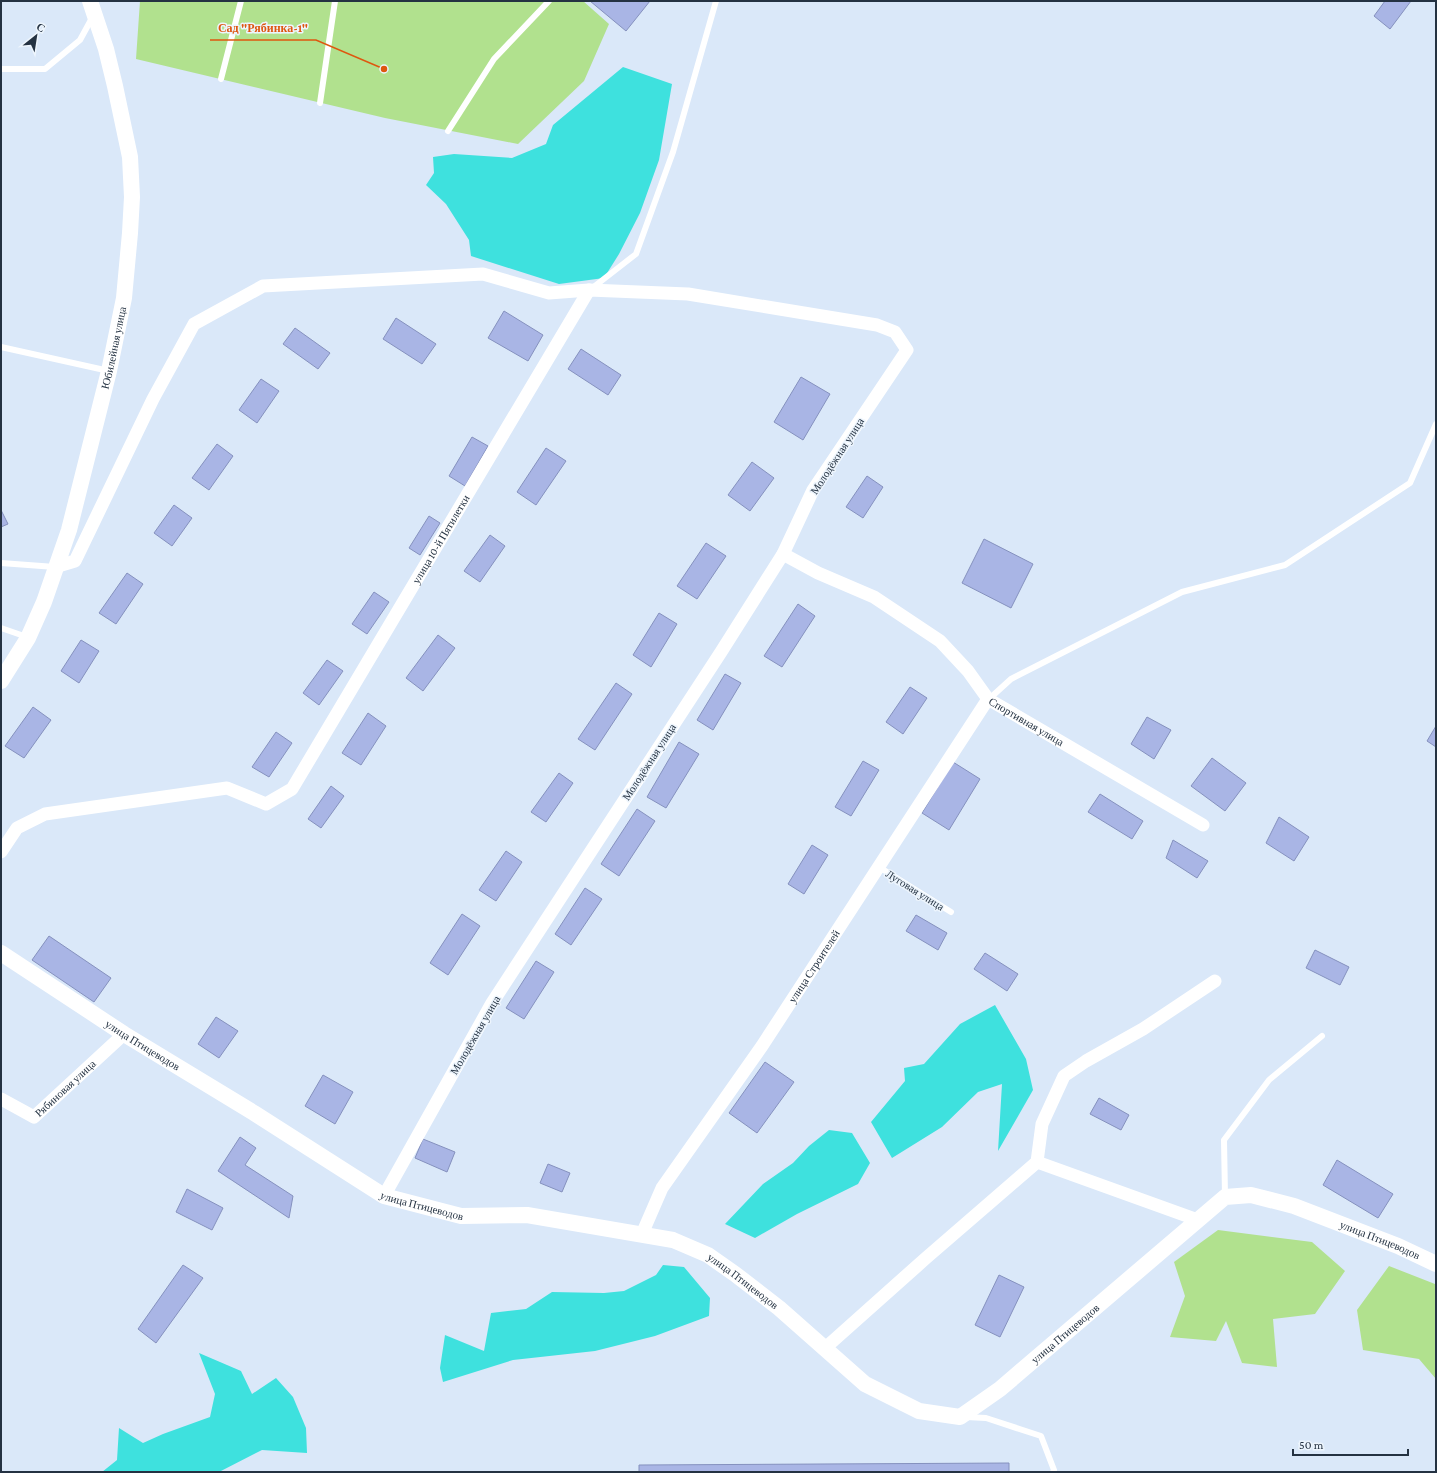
<svg xmlns="http://www.w3.org/2000/svg" width="1437" height="1473" viewBox="0 0 1437 1473" font-family="'Crimson Pro',serif">
	<style>
		.green { fill: #b1e18e }
		.water { fill: #3ee1de }
		.building { fill: #a9b5e5; stroke: #8591be }
		.lines { fill: none; stroke-linecap: round; stroke-linejoin: round }
		.service { stroke: #fff; stroke-width: 6 }
		.minor { stroke: #fff; stroke-width: 13 }
		.tertiary { stroke: #fff; stroke-width: 16 }
		.labels { text-anchor: middle; stroke-width: 3; stroke-linejoin: round; paint-order: stroke }
		.street-label { font-size: 11px; fill: #243242; stroke: #edf5fd }
		.leader { fill: none; stroke: #de570f; stroke-width: 1.5 }
		.callout-dot { fill: #de570f; stroke: #edf5fd; stroke-width: 1.5 }
		.callout-label { font-size: 12px; text-anchor: middle; font-weight: bold; fill: #de570f; stroke: #edf5fd; stroke-width: 3; stroke-linejoin: round; paint-order: stroke }
	</style>
	<rect width="100%" height="100%" fill="#dae8f9"/>
	<path class="green" d="M140,1H583L609,24L584,81L518,144L385,118L136,59Z
		M1218,1230L1312,1242L1345,1271L1315,1314L1273,1319L1277,1367L1242,1363L1226,1321L1216,1341L1170,1337L1185,1296L1174,1262Z
		M1389,1266L1435,1284L1436,1379L1419,1359L1363,1350L1357,1310Z"/>
	<path class="water" d="M623,67L672,84L659,160L640,213L619,254L604,278L559,284L471,256L469,240L446,204L426,185L434,173L433,157L454,154L512,158L546,144L553,125Z
		M995,1005L1026,1059L1033,1090L998,1151L1002,1084L978,1092L942,1127L892,1158L871,1122L905,1081L904,1068L924,1064L960,1024Z
		M829,1130L852,1133L870,1163L858,1184L797,1214L755,1238L725,1224L763,1184L793,1163L809,1146Z
		M663,1265L684,1267L710,1298L709,1316L655,1336L595,1351L513,1360L443,1382L440,1368L445,1335L484,1351L491,1313L526,1309L552,1292L604,1293L624,1291L656,1275Z
		M199,1353L241,1371L252,1394L276,1378L293,1397L306,1428L307,1453L262,1450L219,1472H102L117,1460L119,1428L143,1443L163,1434L210,1417L215,1394Z"/>
	<path class="building" d="M590,1H650L626,31Z
		M1385,1H1411L1390,29L1374,16Z
		M504,311L543,335L528,361L488,338Z
		M396,318L436,344L422,364L383,339Z
		M295,328L330,353L318,369L283,344Z
		M581,349L621,375L608,395L568,369Z
		M801,377L830,394L803,440L774,422Z
		M261,379L279,391L257,423L239,410Z
		M472,437L488,446L465,486L449,476Z
		M217,444L233,456L209,490L192,478Z
		M546,448L566,461L536,505L517,492Z
		M752,462L774,478L750,511L728,495Z
		M867,476L883,487L863,518L846,507Z
		M174,505L192,518L172,546L154,533Z
		M1,510L8,524L1,527Z
		M429,516L440,523L420,555L409,548Z
		M490,535L505,546L480,582L464,571Z
		M984,539L1033,564L1011,608L962,583Z
		M706,543L726,556L697,599L677,586Z
		M127,573L143,584L116,624L99,613Z
		M374,592L389,602L367,634L352,624Z
		M798,604L815,616L782,667L764,656Z
		M659,613L677,624L651,667L633,655Z
		M438,635L455,648L423,691L406,678Z
		M81,640L99,651L79,683L61,671Z
		M327,660L343,671L319,705L303,693Z
		M725,674L741,683L713,730L697,720Z
		M616,683L632,694L595,750L578,739Z
		M910,687L927,698L903,734L886,722Z
		M33,707L51,720L24,758L5,746Z
		M368,713L386,726L361,765L342,753Z
		M1147,717L1171,730L1154,759L1131,744Z
		M1436,726V747L1427,741Z
		M276,732L292,743L269,777L252,767Z
		M679,742L699,754L666,808L647,797Z
		M1212,758L1246,783L1225,811L1191,786Z
		M863,761L879,770L851,816L835,807Z
		M953,762L980,779L949,830L922,813Z
		M559,773L573,783L546,822L531,812Z
		M331,786L344,796L321,828L308,819Z
		M1100,794L1143,821L1132,839L1088,812Z
		M637,809L655,821L619,876L601,864Z
		M1279,817L1309,837L1294,861L1266,843Z
		M1173,840L1208,861L1197,878L1166,858Z
		M812,845L828,855L804,894L788,884Z
		M506,851L522,862L496,901L479,890Z
		M585,888L602,899L571,945L555,934Z
		M462,914L480,926L448,975L430,963Z
		M916,915L947,933L938,950L906,931Z
		M49,936L111,978L94,1002L32,960Z
		M1315,950L1349,967L1340,985L1306,968Z
		M985,953L1018,974L1007,991L974,969Z
		M536,961L554,972L524,1019L506,1008Z
		M216,1017L238,1031L219,1058L198,1044Z
		M765,1062L794,1082L757,1133L729,1113Z
		M323,1075L353,1092L335,1124L305,1106Z
		M1099,1098L1129,1115L1121,1130L1090,1114Z
		M240,1137L256,1148L245,1165L293,1196L289,1218L218,1171Z
		M423,1139L455,1152L447,1172L415,1158Z
		M1337,1160L1393,1194L1378,1218L1323,1185Z
		M548,1164L570,1173L562,1192L540,1183Z
		M187,1189L223,1208L212,1230L176,1212Z
		M183,1265L203,1278L156,1343L138,1329Z
		M999,1275L1024,1287L1000,1337L975,1325Z
		M1009,1463V1472H639V1465Z"/>
	<g class="lines">
		<path class="service" d="M1,69H45L80,40L92,18
			M221,79L241,1
			M320,103L335,1
			M448,131L494,59L549,1
			M591,289L636,254L673,152L716,1
			M1,347L109,371
			M1,563L55,567
			M1,628L27,637
			M989,699L1011,679L1182,592L1285,565L1410,483L1436,424
			M879,867L951,912
			M1225,1196L1224,1140L1269,1080L1322,1036
			M966,1417L986,1418L1041,1436L1054,1470L1053,1472"/>
		<g class="minor">
			<path id="s1" d="M783,554L818,573L874,597L940,641L968,671L988,699L1203,825"/>
			<path d="M55,567L75,561L153,399L194,324L263,286L483,274L549,293L589,290L688,294L877,325L895,332L907,350L813,490L783,554L721,652L492,1003L384,1196"/>
			<path id="s2" d="M1,852L17,828L45,814L227,788L266,804L292,789L589,290"/>
			<path id="s3" d="M1,1099L34,1117L124,1034"/>
			<path d="M1037,1162L1198,1220"/>
			<path id="s4" d="M642,1234L662,1188L762,1046L988,699"/>
			<path d="M824,1349L926,1258L1037,1162L1042,1124L1064,1076L1086,1061L1143,1029L1215,981"/>
		</g>
		<g class="tertiary">
			<path id="s5" d="M1,681L28,638L44,602L69,530L109,371L124,298L130,233L132,197L130,157L115,86L106,49L90,1"/>
			<path id="s6" d="M1,953L124,1034L254,1113L384,1196L461,1216L527,1215L673,1240L708,1255L735,1274L779,1308L865,1384L919,1411L960,1417L1000,1389L1225,1197L1251,1195L1294,1206L1398,1246L1436,1264"/>
		</g>
	</g>
	<g class="labels">
		<g class="street-label">
			<text dy="4" stroke="none"><textPath href="#s5" startOffset="354">Юбилейная улица</textPath></text>
			<text transform="translate(837 456) rotate(-57)" y="4">Молодёжная улица</text>
			<text dy="4" stroke="none"><textPath href="#s2" startOffset="607">улица 10-й Пятилетки</textPath></text>
			<text dy="4" stroke="none"><textPath href="#s1" startOffset="300">Спортивная улица</textPath></text>
			<text transform="translate(649 762) rotate(-57)" y="4">Молодёжная улица</text>
			<text transform="translate(915 890) rotate(32)" y="4">Луговая улица</text>
			<text dy="4" stroke="none"><textPath href="#s4" startOffset="319">улица Строителей</textPath></text>
			<text transform="translate(475 1035) rotate(-60)" y="4">Молодёжная улица</text>
			<text dy="4" stroke="none"><textPath href="#s6" startOffset="169">улица Птицеводов</textPath></text>
			<text dy="4" stroke="none"><textPath href="#s3" startOffset="80">Рябиновая улица</textPath></text>
			<text dy="4" stroke="none"><textPath href="#s6" startOffset="493">улица Птицеводов</textPath></text>
			<text dy="4" stroke="none"><textPath href="#s6" startOffset="1598">улица Птицеводов</textPath></text>
			<text dy="4" stroke="none"><textPath href="#s6" startOffset="829">улица Птицеводов</textPath></text>
			<text dy="4" stroke="none"><textPath href="#s6" startOffset="1225">улица Птицеводов</textPath></text>
		</g>
	</g>
	<path class="leader" d="M384 69L316 40H210"/>
	<circle class="callout-dot" cx="384" cy="69" r="4"/>
	<g class="callout-label">
		<text x="263" y="32">Сад "Рябинка-1"</text>
	</g>
	<rect width="1437" height="1473" fill="none" stroke="#243242" stroke-width="4"/>
	<g transform="translate(36 36) rotate(30)" stroke="#edf5fd" stroke-width="3" paint-order="stroke">
	<path d="M0-3L7 15L0 10L-7 15Z" fill="#243242"/>
	<text y="-6" font-size="11" font-weight="bold" text-anchor="middle" fill="#243242">С</text>
	</g>
	<path d="M1293 1449v6h115v-6" fill="none" stroke="#243242" stroke-width="2"/>
	<text x="1299" y="1449" font-size="12" fill="#243242" stroke="#edf5fd" stroke-width="3" paint-order="stroke">50 m</text>
</svg>
